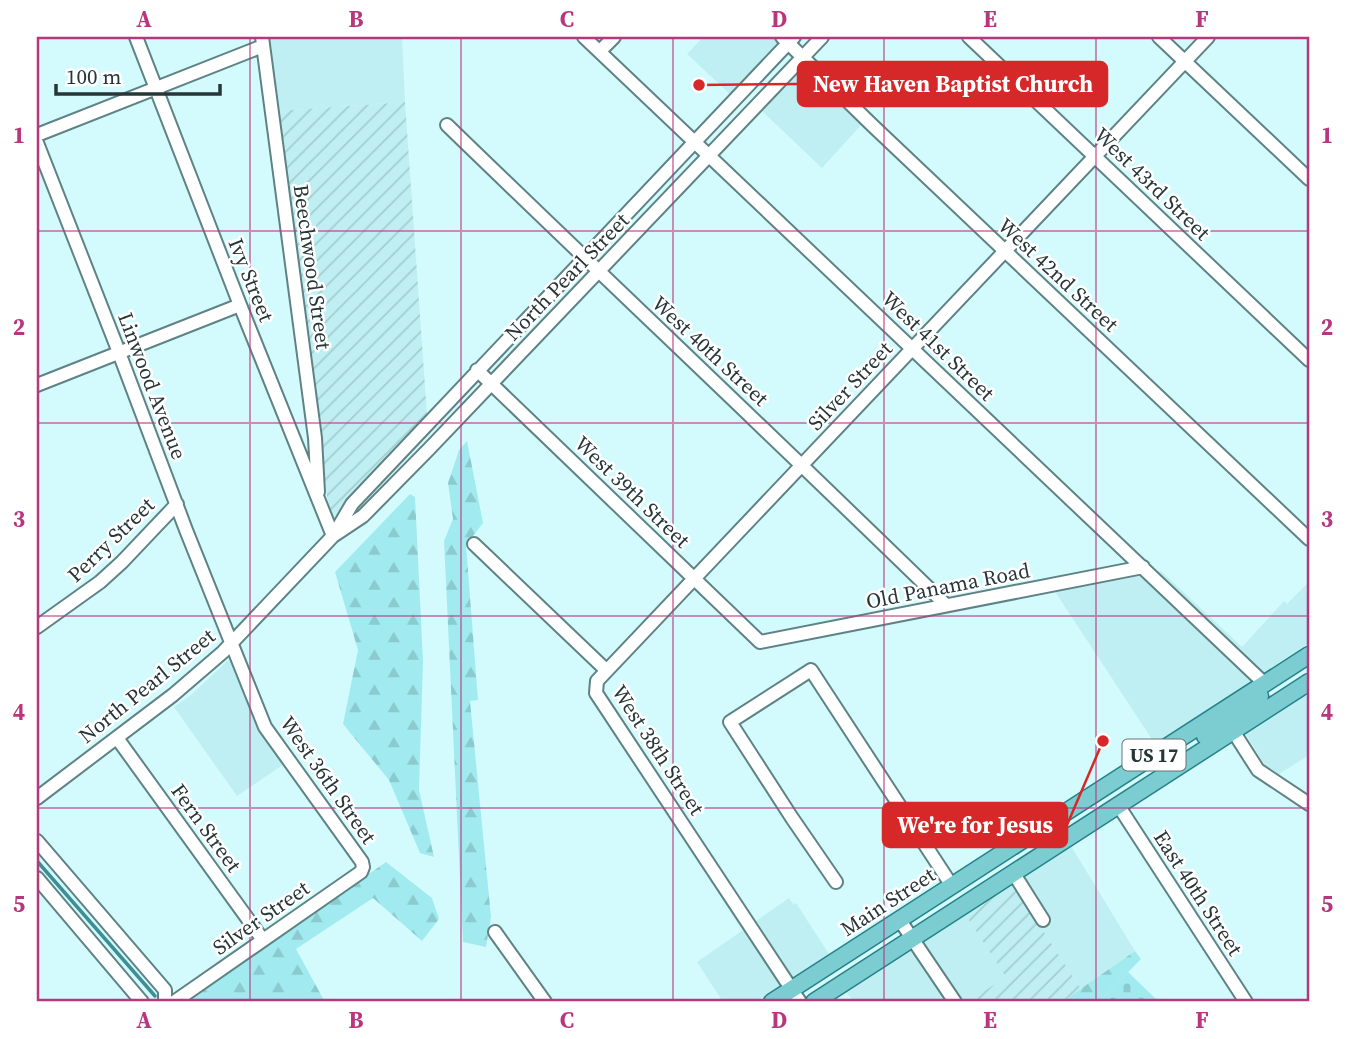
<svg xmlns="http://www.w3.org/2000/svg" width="1346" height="1039" viewBox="0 0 1346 1039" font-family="'Source Serif 4',serif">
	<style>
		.built { fill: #bfeff2 }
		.industrial { fill: url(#industrial-furrows) }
		.forest { fill: url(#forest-firs) }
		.cemetery { fill: url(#cemetery-stones) }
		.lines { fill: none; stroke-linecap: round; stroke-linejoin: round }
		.stream { stroke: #3c9095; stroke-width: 3.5 }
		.minor-casing { stroke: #5f8385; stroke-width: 16 }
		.major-casing { stroke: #268288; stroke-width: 19 }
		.minor { stroke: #fff; stroke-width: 12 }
		.major { stroke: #7ccdd1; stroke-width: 16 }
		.grid { fill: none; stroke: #b8367d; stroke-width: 2; stroke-opacity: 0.55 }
		.labels { text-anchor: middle; stroke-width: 5; stroke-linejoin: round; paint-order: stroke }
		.shield { fill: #fff; stroke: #687273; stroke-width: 2 }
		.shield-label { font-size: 19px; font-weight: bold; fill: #273637 }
		.street-label { font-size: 21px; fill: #273637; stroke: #fff }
		.leader { fill: none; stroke: #d62828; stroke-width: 2.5 }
		.callout-dot { fill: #d62828; stroke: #fff; stroke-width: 2.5 }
		.callout { fill: #d62828; stroke: #d62828; stroke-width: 2.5 }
		.callout-label { font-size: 23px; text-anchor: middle; font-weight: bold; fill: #fff }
		.neatline { fill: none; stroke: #b8367d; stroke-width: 2.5 }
		.grid-label { font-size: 23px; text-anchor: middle; font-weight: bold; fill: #b8367d }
	</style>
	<defs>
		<pattern id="industrial-furrows" width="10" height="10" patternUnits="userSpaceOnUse" patternTransform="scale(1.75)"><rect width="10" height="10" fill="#bfeff2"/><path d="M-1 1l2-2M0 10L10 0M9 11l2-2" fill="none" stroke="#a4ced0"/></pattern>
		<pattern id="forest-firs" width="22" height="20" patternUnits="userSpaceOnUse" patternTransform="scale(1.75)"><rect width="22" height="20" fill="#a1ebf0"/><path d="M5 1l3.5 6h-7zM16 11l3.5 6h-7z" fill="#8bcace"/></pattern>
		<pattern id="cemetery-stones" width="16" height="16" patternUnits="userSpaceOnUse" patternTransform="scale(1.75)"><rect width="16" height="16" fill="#a1ebf0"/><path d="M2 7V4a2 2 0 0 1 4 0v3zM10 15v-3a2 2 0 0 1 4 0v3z" fill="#8bcace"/></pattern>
	</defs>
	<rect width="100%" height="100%" fill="#d3fbfd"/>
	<path class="built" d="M267,37H402L405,102L278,111Z
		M703,37H786L731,95L687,54Z
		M802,66L863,123L822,168L761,110Z
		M1161,571L1242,647L1284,601L1287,604L1309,582V643L1155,744L1054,590Z
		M240,649L268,720L281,744L293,758L237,796L174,707L191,695Z
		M1305,694L1309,700V755L1273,778L1245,733Z
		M1071,846L1135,951L1081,989L1012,883Z
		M789,898L794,905L796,903L829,954L755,1002H723L697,962Z
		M965,914L1007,977L967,1002H855L850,997L846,992Z"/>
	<path class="industrial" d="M405,102L427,415L330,521L278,111Z
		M1012,883L1081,989L1062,1002H967L1006,977L965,914Z"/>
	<path class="forest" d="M467,441L483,523L466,545L478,700L470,701L491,917L486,947L463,942L444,541L453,519L448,483L459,450Z
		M410,494L415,497L423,661L419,790L434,857L420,853L389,780L343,724L358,650L335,572Z
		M386,862L432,898L439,919L422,941L373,898L296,949L325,1002H184Z
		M1135,951L1141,959L1099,1002H1062Z"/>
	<path class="cemetery" d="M1128,972L1159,1002H1099Z"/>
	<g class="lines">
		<path class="stream" d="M37,861L155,996"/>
		<g class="minor-casing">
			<path id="minor" d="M136,37L240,305L333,536
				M262,37L315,438L318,492
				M584,37L1265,684
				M782,37L872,125L1309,539
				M969,37L1309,360
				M1159,37L1309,179
				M600,51L614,37
				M447,125C613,286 781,444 946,605
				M37,135L263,46
				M37,143L115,342L186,530L265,727L362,862L363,867L361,872L174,1002
				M477,370L760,642L1143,567
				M37,385L240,305
				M335,533L352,504L794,37
				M474,544L606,670
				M37,627L100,582L122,562L177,504
				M1233,731L1258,770L1309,804
				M117,738L263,940
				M37,798L173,695L223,652L333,536L363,516L429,449L822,37
				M1118,805L1246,1002
				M37,841L165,990V1002
				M1014,874L1043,920
				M37,878L142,1002
				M836,882L792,818L730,722L811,670L952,886
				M899,919L955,1002
				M495,932L545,1002
				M800,1002L596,693L597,681L1208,37"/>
		</g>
		<g class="major-casing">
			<path id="major" d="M1205,736L1246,709L1260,696
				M772,1002L1309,655
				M814,1002L1309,682"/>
		</g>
		<use href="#minor" class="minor"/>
		<use href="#major" class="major"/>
	</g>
	<path class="grid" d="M250,37V1002M461,37V1002M673,37V1002M884,37V1002M1096,37V1002M37,231H1309M37,423H1309M37,616H1309M37,808H1309"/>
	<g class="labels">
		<rect class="shield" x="1122.5" y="739.5" width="63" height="31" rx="5"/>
		<g class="shield-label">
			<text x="1154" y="762">US 17</text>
		</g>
		<g class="street-label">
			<text transform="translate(1152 184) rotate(44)" y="7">West 43rd Street</text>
			<text transform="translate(312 267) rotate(82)" y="7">Beechwood Street</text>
			<text transform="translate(1058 275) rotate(43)" y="7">West 42nd Street</text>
			<text transform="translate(567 277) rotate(-46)" y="7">North Pearl Street</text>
			<text transform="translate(251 280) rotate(68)" y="7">Ivy Street</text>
			<text transform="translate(938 346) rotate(44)" y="7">West 41st Street</text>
			<text transform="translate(710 351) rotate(43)" y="7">West 40th Street</text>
			<text transform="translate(152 386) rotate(69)" y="7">Linwood Avenue</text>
			<text transform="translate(850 386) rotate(-47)" y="7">Silver Street</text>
			<text transform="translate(632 492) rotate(44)" y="7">West 39th Street</text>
			<text transform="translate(111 540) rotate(-44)" y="7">Perry Street</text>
			<text transform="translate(948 586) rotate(-11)" y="7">Old Panama Road</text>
			<text transform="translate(147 686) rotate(-39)" y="7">North Pearl Street</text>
			<text transform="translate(658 750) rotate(57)" y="7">West 38th Street</text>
			<text transform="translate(328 780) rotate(55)" y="7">West 36th Street</text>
			<text transform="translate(206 828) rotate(54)" y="7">Fern Street</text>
			<text transform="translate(1198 893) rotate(57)" y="7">East 40th Street</text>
			<text transform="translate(888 902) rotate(-33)" y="7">Main Street</text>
			<text transform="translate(261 918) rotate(-35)" y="7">Silver Street</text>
		</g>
	</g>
	<path class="leader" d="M699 85L798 84M1103 741L1067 825"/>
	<g class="callout-dot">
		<circle cx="699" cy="85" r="7"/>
		<circle cx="1103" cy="741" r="7"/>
	</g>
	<g class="callout">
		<rect x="798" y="62" width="309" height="44" rx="7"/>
		<rect x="883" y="803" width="184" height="44" rx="7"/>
	</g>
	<g class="callout-label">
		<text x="953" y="92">New Haven Baptist Church</text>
		<text x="975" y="833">We're for Jesus</text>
	</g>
	<rect width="1346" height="1039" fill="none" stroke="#ffffff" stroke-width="77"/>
	<path d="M56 84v10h164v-10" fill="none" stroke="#273637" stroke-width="3.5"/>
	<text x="66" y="84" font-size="21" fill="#273637" stroke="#ffffff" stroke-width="5" paint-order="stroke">100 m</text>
	<rect x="38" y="38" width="1270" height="962" class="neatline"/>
	<g class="grid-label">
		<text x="144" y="27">A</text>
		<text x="356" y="27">B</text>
		<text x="567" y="27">C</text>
		<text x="779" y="27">D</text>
		<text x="990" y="27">E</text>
		<text x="1202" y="27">F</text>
		<text x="19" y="143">1</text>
		<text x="1327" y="143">1</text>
		<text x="19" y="335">2</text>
		<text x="1327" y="335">2</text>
		<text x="19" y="527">3</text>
		<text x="1327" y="527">3</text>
		<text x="19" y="720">4</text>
		<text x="1327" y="720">4</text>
		<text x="19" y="912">5</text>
		<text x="1327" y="912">5</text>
		<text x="144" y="1028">A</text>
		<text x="356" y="1028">B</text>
		<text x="567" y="1028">C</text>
		<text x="779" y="1028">D</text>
		<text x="990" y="1028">E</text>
		<text x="1202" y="1028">F</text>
	</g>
</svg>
